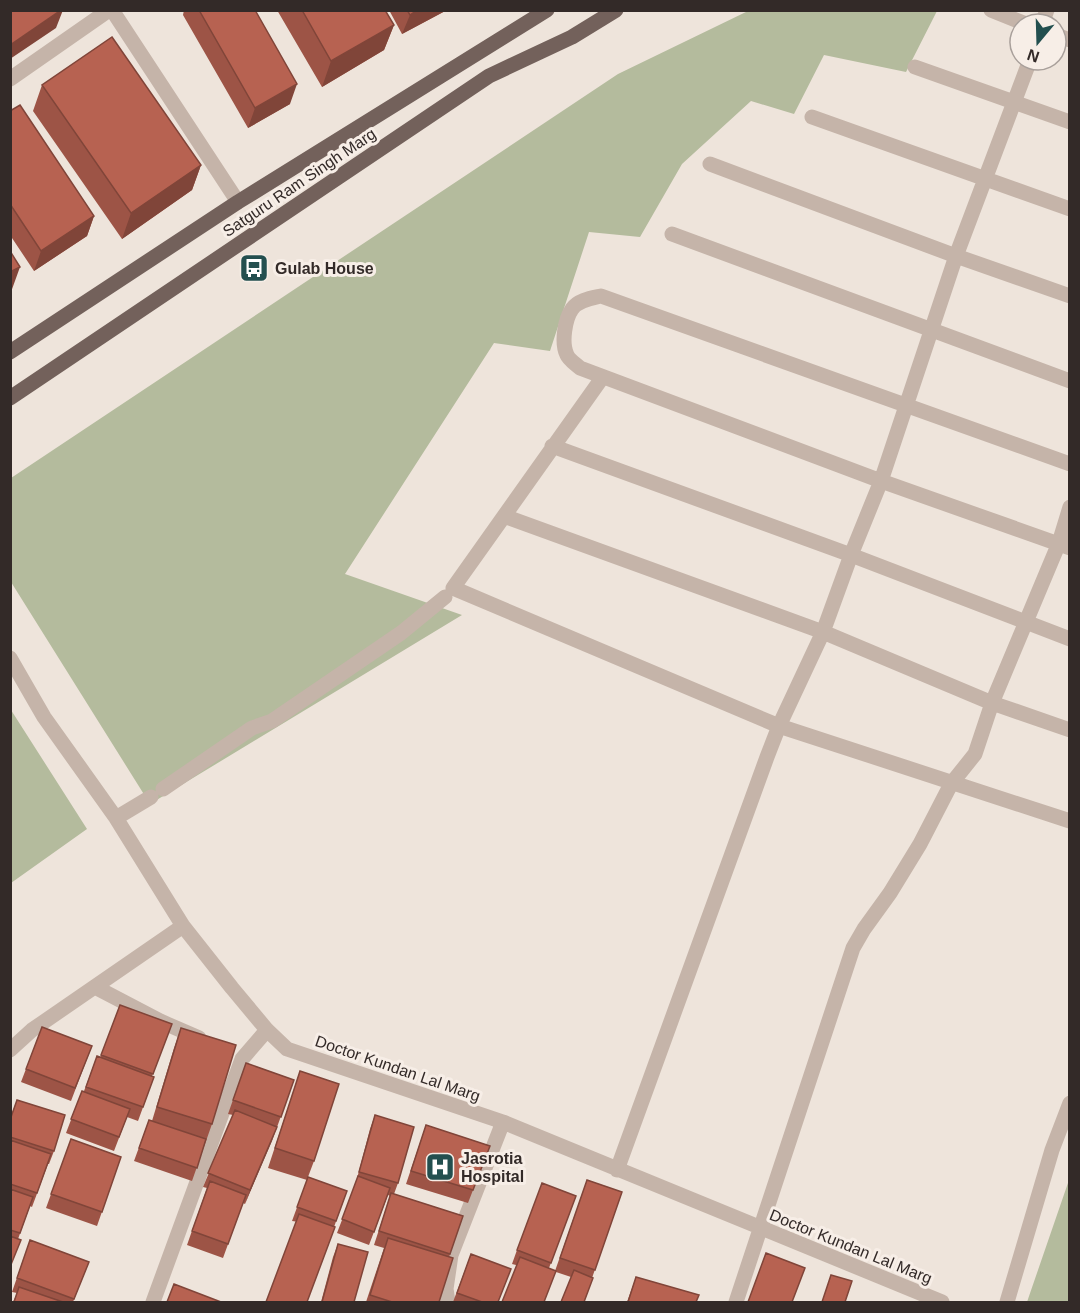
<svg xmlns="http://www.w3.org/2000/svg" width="1080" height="1313" viewBox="0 0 1080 1313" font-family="Arial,sans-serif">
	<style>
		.green { fill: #b4bb9d }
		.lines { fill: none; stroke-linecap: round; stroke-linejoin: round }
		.minor { stroke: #c5b4a9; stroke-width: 15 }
		.major { stroke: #73615b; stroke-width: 15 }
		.wall { fill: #9d5446 }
		.shaded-wall { fill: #804539 }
		.building { fill: #b76251; stroke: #804539; stroke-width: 1.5 }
		.labels { text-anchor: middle; stroke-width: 6; stroke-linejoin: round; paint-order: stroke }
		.street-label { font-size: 16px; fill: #332a28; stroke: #f7eee7 }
		.poi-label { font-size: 16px; font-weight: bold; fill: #332a28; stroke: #f7eee7; text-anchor: start }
	</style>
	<rect width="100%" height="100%" fill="#eee4db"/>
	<path class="green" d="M748,11H937L906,72L824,55L794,114L751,101L682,164L640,237L589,232L550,351L494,343L345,574L462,615L150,804L11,582V478L618,74Z
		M11,710L87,829L11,883H10Z
		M1069,1180V1302H1027Z"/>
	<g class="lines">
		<path class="minor" d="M112,10L238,202
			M991,10L1026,24
			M1042,24L1047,10
			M1056,35L1070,40
			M915,67L1070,122
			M10,79L109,10
			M812,117L1070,209
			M710,164L956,256L1070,296
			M672,234L1070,381
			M602,378L453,588L779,726L1070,821
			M552,446L851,555L1070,639
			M1070,464L601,296C592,298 578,300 572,309C565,319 561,343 567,355C569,360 576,364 580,368L881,481L1070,548
			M504,516L823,632L992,703L1070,730
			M10,658L44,717L116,818L183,926L232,988L267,1030L287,1049L503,1122L942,1302
			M163,789L252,728L272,721L401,633L445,597
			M116,818L151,797
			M95,987L160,1021L199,1038
			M10,1050L32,1030L183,926
			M617,1170L767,757L779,726L823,632L851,555L881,481L956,256L1030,60
			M153,1302L242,1059L267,1030
			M448,1302L446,1289L451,1255L503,1122
			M736,1302L853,948L864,929L890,893L920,844L951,784L975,754L992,703L1059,543L1070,507
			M1007,1302L1052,1150L1070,1103"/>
		<path class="major" d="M10,352L238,202L547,10
			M10,398L489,76L572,37L616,10"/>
	</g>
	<path class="wall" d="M184,10H255L290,104L248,128L183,15Z
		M277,10H385L394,25L384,50L322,87Z
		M389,10H447L402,34Z
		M42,85L201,165L192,190L122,239L33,111Z
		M10,111L94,216L87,236L34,271L10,235Z
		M120,1005L172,1024L152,1076L154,1077L138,1121L127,1117L114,1151L66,1133L82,1091H84L97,1056L100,1058Z
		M42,1027L92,1046L71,1101L21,1082Z
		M181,1028L212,1124L192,1181L134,1161L149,1120L152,1121L174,1048Z
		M246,1063L294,1080L276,1130H275L245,1204L243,1203L223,1258L187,1245L207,1188L203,1187L233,1115L228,1114Z
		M300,1071L314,1161L308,1177L347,1191L334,1227L292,1221L307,1180L268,1168Z
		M17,1100L54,1151L49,1164H48L32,1207L30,1206L18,1239L10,1267V1118Z
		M375,1115L398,1183L394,1194L463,1216L449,1257L439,1302H366L384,1248L374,1245L390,1196L388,1195L369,1245L337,1233L355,1186L370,1129Z
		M426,1125L490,1146L468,1203L406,1184Z
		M71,1139L121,1157L97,1226L46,1208Z
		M587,1180L622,1192L592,1278L571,1277L556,1272L516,1265L512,1264L517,1250L576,1196L549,1268L555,1271Z
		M30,1240L89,1262L73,1302H13L17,1293L12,1292Z
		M338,1244L354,1302H321L333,1257Z
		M471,1254L498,1302H453Z
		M636,1277L696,1302H627Z"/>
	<path class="shaded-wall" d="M61,10H63L56,28L10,59V45Z
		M417,10H447L402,34L410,15Z
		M394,25L384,50L322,87L331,61Z
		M297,84L290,104L248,128L255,108Z
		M201,165L192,190L122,239L131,213Z
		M94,216L87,236L34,271L41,251Z
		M20,267L11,292L10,272Z
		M277,1127L272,1141L245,1204L250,1190Z"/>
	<path class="building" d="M10,10H61L10,45Z
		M199,10H255L297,84L255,108Z
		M302,10H385L394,25L331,61Z
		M407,10H417L410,15Z
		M112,37L201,165L131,213L42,85Z
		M20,105L94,216L41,251L10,204V111Z
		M10,251L20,267L10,272Z
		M120,1005L172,1024L153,1074L101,1055Z
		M42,1027L92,1046L75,1088L26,1069Z
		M181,1028L236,1045L212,1124L157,1107Z
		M97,1056L154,1077L143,1107L86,1087Z
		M246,1063L294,1080L281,1117L233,1100Z
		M300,1071L339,1084L314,1161L275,1148Z
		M82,1091L130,1109L119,1137L71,1119Z
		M17,1100L65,1115L54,1151L10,1137V1120Z
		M235,1110L277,1127L250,1190L208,1173Z
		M375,1115L414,1127L398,1183L359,1172Z
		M149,1120L206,1139L197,1168L139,1148Z
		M426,1125L490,1146L473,1190L411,1171Z
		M71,1139L121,1157L102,1212L51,1194Z
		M10,1140L51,1154L37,1193L10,1184Z
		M358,1176L390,1188L374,1232L342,1219Z
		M308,1177L347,1191L336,1221L297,1207Z
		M587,1180L622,1192L595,1270L560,1258Z
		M210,1181L246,1195L228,1244L192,1231Z
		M542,1183L576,1196L551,1263L517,1250Z
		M10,1189L33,1197L20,1233L10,1230Z
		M391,1193L463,1216L450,1254L379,1231Z
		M299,1214L335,1227L307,1302H266Z
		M10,1236L21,1240L10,1267Z
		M388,1238L453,1258L439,1302H392L370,1295Z
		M30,1240L89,1262L74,1299L17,1278Z
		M338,1244L368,1252L354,1302H322Z
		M766,1253L805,1268L792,1302H748Z
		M471,1254L511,1269L498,1302H482L457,1293Z
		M520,1257L556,1271L544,1302H502Z
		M574,1270L593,1278L584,1302H561Z
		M831,1275L852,1281L845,1302H822Z
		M636,1277L699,1295L696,1302H628Z
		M174,1284L221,1302H167Z
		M19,1287L63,1302H14Z"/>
	<defs>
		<g id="bus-square" transform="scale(1.5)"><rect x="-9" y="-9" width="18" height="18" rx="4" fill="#234f4f" stroke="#f7eee7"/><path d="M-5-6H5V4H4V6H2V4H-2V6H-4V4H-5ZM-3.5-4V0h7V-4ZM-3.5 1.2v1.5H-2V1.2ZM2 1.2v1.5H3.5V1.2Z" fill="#fff"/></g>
		<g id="hospital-square" transform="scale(1.5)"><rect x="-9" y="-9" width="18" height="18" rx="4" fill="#234f4f" stroke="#f7eee7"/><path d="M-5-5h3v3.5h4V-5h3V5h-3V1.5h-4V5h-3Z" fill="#fff"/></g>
	</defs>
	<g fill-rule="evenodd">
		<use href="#bus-square" x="254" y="268"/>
		<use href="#hospital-square" x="440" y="1167"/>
	</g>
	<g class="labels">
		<g class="street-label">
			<text transform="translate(299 182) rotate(-34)" y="6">Satguru Ram Singh Marg</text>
			<text transform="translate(398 1068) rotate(19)" y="6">Doctor Kundan Lal Marg</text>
			<text transform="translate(851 1246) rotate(22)" y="6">Doctor Kundan Lal Marg</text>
		</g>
		<g class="poi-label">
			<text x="275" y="274">Gulab House</text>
			<text x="461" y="1164">Jasrotia<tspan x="461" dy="18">Hospital</tspan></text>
		</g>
	</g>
	<rect width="1080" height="1313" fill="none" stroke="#332a28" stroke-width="24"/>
	<g transform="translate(1038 42) rotate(199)"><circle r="28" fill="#f7eee7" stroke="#a9a09b" stroke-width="1.5"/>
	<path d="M0-4.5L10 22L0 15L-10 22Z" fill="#234f4f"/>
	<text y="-9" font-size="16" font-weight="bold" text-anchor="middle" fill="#332a28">N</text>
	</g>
</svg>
